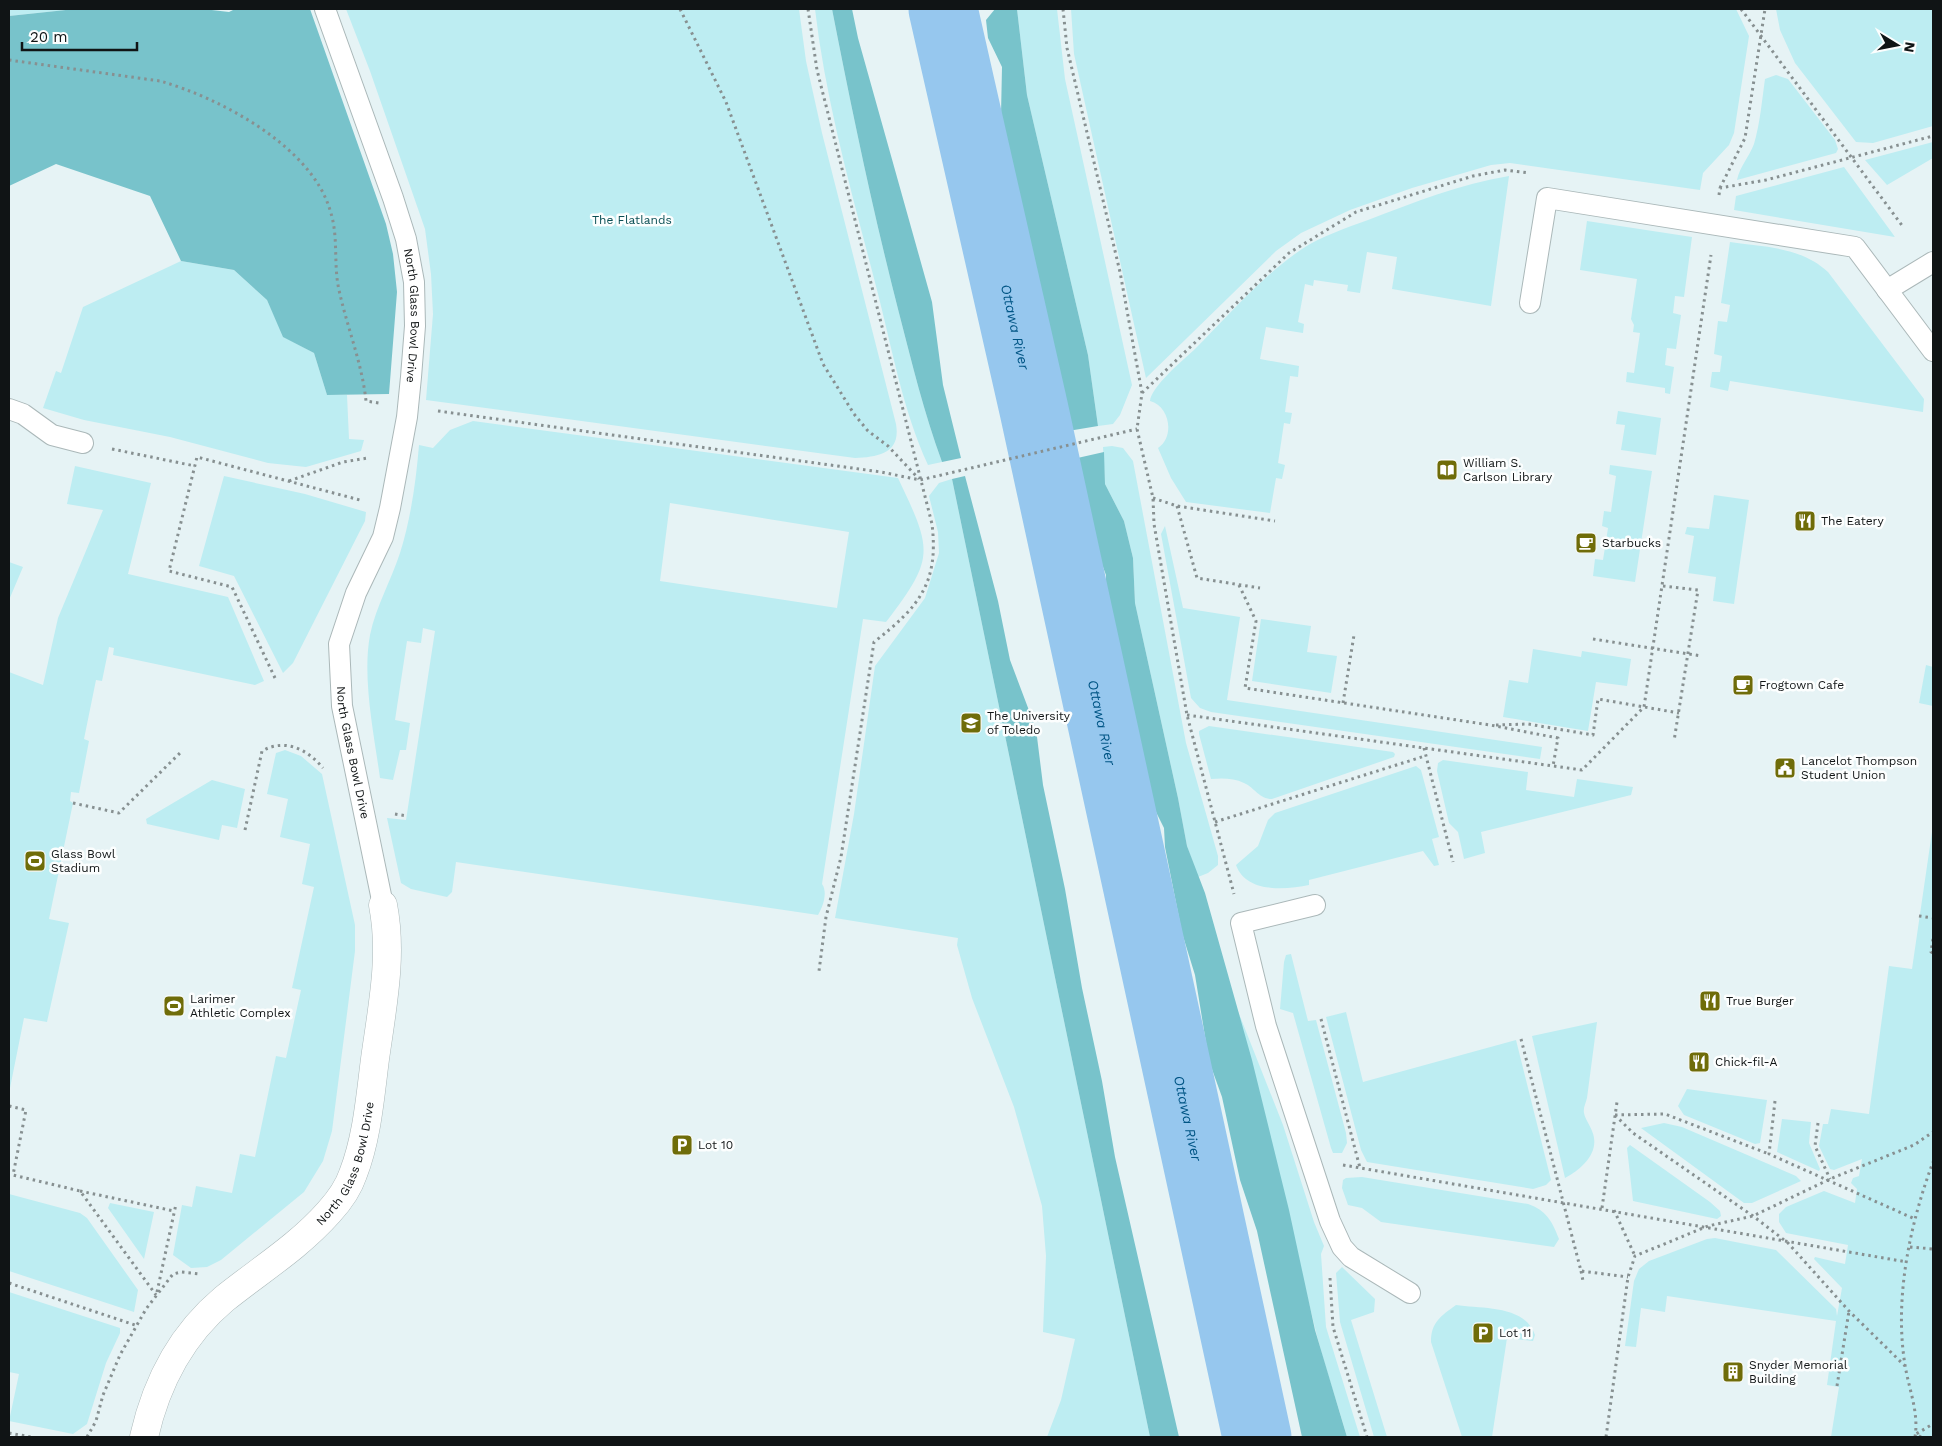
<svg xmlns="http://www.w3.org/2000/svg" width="1942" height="1446" viewBox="0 0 1942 1446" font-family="'Work Sans',sans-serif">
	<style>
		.green { fill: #bdedf2; fill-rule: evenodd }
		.forest { fill: #78c3cb }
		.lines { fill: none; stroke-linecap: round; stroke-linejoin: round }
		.river { stroke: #96c7ee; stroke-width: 69 }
		.service-casing { stroke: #abb8b9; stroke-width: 22 }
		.minor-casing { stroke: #abb8b9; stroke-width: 29 }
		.path { stroke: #879091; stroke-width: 3; stroke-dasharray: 2.5 4; stroke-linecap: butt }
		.service { stroke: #fff; stroke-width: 20 }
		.minor { stroke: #fff; stroke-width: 28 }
		.labels { text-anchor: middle; stroke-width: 5; stroke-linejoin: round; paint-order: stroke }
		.park-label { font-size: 12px; fill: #0a4f55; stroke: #fcfefe }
		.street-label { font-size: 12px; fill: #101415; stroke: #fcfefe }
		.poi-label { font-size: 12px; fill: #101415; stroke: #fcfefe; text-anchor: start }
		.water-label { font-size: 14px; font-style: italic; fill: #005585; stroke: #fcfefe }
	</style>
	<rect width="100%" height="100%" fill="#e6f3f5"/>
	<path class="green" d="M9,9H75L9,16Z
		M346,9H799L806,61L822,133L896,424C901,453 879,457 855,458L426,400L433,314L431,274L425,229L370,71Z
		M815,9H832C852,111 873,212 899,313C912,363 924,413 942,462L928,465C903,411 892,348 877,290C853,197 826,104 815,9Z
		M1017,9H1057L1065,79L1132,385L1120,415L1113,424L1098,426L1088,355L1027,95Z
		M1071,9H1736L1749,36L1734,133L1729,145L1703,173L1700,190L1510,163L1491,165L1412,188L1350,210L1301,233L1276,251L1146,378L1074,54Z
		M1776,9H1933V126L1873,143L1856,142L1795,63L1780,30Z
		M1776,75L1788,79L1835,140L1838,149L1836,153L1737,180C1740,166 1749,157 1754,144C1760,124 1762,100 1765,79Z
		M1933,142V158L1887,185L1865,160Z
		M1844,167L1895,237L1734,210L1736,196Z
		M1509,176L1491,306L1392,289L1397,257L1367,252L1360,293L1347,291L1348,285L1314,280L1313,286L1305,284L1298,322L1304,324L1303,333L1266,327L1260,359L1299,366L1298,377L1290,376L1285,412L1292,413L1290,424L1284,423L1278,463L1285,465L1282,479L1276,478L1270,513L1186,502L1171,478L1158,448C1175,437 1170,406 1150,401C1151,387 1183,360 1194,350C1228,316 1262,276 1302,249C1322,236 1346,228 1368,220C1415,202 1460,184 1509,176Z
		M1587,221L1692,237L1684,297L1675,296L1673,313L1681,315L1676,349L1667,348L1665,365L1674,367L1670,394L1665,393V388L1626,382L1627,372L1634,373L1640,333L1633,332L1634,325L1631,319L1637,279L1580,270Z
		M1730,242C1765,247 1801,247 1828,272L1924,399L1923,412L1730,381L1728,391L1710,387L1712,372H1720L1722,356L1714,354L1718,321L1727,322L1730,305L1721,303Z
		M181,261L234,270L267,300L284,337L314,353L327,395H347L349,439L364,440L361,451L306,467L268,463L170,437L84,420L43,408L56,371L61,373L83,307Z
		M1618,411L1661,418L1656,455L1621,450L1625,425L1616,424Z
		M473,421L898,478C932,550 936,557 886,622L863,619L822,884C828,892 823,907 818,915L456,862L452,892L447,897L411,889L401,883L387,818L406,820L435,631L423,628L421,643L407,641L395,720L410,723L406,750H400L393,780L380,778C374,734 362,678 370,635C376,606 391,581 400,553C411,518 416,481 419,445L433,448L450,430ZM670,503L849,532L837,608L660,581Z
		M1112,446L1123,448L1133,461L1186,743L1218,856V865L1208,873L1198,877L1187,846L1178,798L1135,603L1133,558L1124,521L1105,484L1103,447Z
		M1610,465L1652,471L1635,582L1593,576L1595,559L1603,560L1608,528L1602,526L1604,511L1611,512L1616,476L1609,474Z
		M75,466L151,483L128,574L228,597L264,681L255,685L113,655L114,648L109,647L102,681L96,680L84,739L89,741L79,793L71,792L70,801L73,803L49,919L69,923L47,1022L24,1018L9,1093V672L43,685L58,618L103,510L67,504Z
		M224,476L305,494L366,512L365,521L293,663L283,673L234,576L199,566Z
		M952,479L1150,1437H1047L1061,1400L1075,1339L1043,1332L1046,1256L1042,1206L1014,1107L972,998L957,945L958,938L835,918L854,814L875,666L925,598L939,553L938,532L929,496L939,483Z
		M1714,495L1749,500L1734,604L1713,601L1716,577L1688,573L1694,536L1685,534L1687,527L1709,529Z
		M1165,526L1183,608L1240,617L1227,700L1542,747L1540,759L1211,712L1200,708L1191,698L1161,534Z
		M9,562L23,567L9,600Z
		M1261,619L1311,626L1307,652L1337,656L1331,693L1252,681Z
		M1533,649L1581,657L1582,651L1631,659L1627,686L1596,682L1588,731L1503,717L1509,680L1528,683Z
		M1926,665L1933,667V706L1919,703Z
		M1209,726L1393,752L1395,754L1394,757L1272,799C1259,799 1255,788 1244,783C1234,778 1222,778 1211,779L1199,734V731Z
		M285,750L301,756L322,774L355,925V951L332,1131L323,1161L304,1192L221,1260L207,1267L191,1268L173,1255L182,1205L192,1207L196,1186L232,1193L240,1154L255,1157L276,1056L286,1058L301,990L292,988L314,887L302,884L310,844L280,837L288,799L267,794L276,753Z
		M1443,760L1528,772L1526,790L1574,797L1577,779L1633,787L1631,795L1481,832L1485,853L1464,859L1458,832L1449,823L1437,771L1438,763Z
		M1416,766L1421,770L1439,837L1432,839L1439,865L1434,866L1423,851L1309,880V885C1285,890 1246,893 1236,865L1258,846L1268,820L1275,813Z
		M212,780L245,789L237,828L222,825L219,840L147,824L146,819Z
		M1933,825V1437H1831L1839,1387L1827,1385L1836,1321L1667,1296L1665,1312L1641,1308L1636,1347L1625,1346L1634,1281L1639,1269L1649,1261L1707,1239L1715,1238L1776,1250L1836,1309L1837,1316L1842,1288L1814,1259L1815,1257L1845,1264L1848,1245L1786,1233L1779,1222V1214L1786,1207L1824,1191L1855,1203L1857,1189L1851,1183L1853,1178L1859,1176L1862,1159L1834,1170L1830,1169L1819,1146L1823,1124H1828L1831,1109L1869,1114L1889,966L1912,969Z
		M1291,954L1308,1021L1316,1020L1346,1133L1347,1143L1342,1153H1333L1331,1148L1293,1013L1280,1009L1284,962L1286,955Z
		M1234,1001L1283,1125L1314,1222L1324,1246L1321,1254L1326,1327L1360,1437H1347C1337,1401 1324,1365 1315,1328C1288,1219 1267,1110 1234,1001Z
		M1346,1012L1363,1082L1516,1040L1551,1180L1546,1185L1533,1189L1367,1162L1361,1150L1326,1017Z
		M1597,1022L1587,1098C1586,1103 1583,1107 1584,1113C1585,1119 1590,1125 1592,1131C1601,1152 1582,1169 1565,1178L1532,1036Z
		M1687,1089L1767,1100L1760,1143L1755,1144L1684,1115L1678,1106Z
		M1782,1119L1811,1122L1809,1143L1820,1169L1819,1171L1777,1152Z
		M1664,1123L1682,1127L1796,1176L1801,1181L1752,1203H1744L1641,1128Z
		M1630,1145L1710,1202L1720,1211L1721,1216L1717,1219L1633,1201L1627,1148Z
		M1362,1177L1528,1204C1546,1210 1552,1221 1559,1239L1554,1247L1381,1222L1362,1208L1348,1205L1342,1188L1343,1180L1346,1178Z
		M9,1194L80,1213L87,1218L138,1290L134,1312L9,1271Z
		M110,1203L154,1212L144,1259L108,1208Z
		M1342,1267L1375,1299L1374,1312L1351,1320L1387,1437H1374L1340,1322L1336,1273Z
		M9,1292L120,1328V1333L106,1363L87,1424L73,1434L9,1421L19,1374L9,1372Z
		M1456,1305C1483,1309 1525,1305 1535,1335L1533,1341L1507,1338L1492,1437H1462L1431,1342C1431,1322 1441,1316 1456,1305Z"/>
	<path class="forest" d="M75,9H203L229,12L235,9H310L386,224L393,254L397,292L389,394L327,395L314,353L283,337L267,300L234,270L181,261L150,196L56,164L9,186V16Z
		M832,9H852L858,38L932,302L943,385L961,458L942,462C924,413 912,363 899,313C873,212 852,111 832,9Z
		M995,9H1017L1027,95L1088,355L1098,426L1068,431L1061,382L1047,346L1037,329L1028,321L1018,267L1027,255L1001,115L1002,67L988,38L986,20Z
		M1104,452L1105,484L1124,521L1133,558L1135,603L1178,798L1187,846L1205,893L1252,1060L1289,1210L1315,1330L1347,1437H1302L1257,1231L1240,1180L1222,1097L1209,1061L1195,975L1182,933L1165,847L1164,828L1148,796L1121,686L1106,597V575L1092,538L1079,470L1073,459Z
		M965,476L998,601L1010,660L1036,729L1043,785L1065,889L1082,988L1102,1081L1115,1157L1179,1437H1150L952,479Z"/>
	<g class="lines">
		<path class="river" id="s1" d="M943,9L1034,410L1257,1437"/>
		<g class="service-casing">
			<g id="service">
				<path id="s2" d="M325,9L393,198L406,239L414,282L415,326L411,377L407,417L390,508L383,537L356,593L339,644L342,706L383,905"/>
				<path d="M1887,290L1933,262"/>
				<path d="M1530,303L1547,198L1855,247L1933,351"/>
				<path d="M9,409L23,414L52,435L83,443"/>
				<path d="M1315,905L1241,923L1266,1026L1330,1221L1342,1247L1351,1257L1410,1293"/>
			</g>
		</g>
		<g class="minor-casing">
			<g id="minor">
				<path id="s3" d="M144,1437C156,1384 181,1335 224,1299C260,1270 298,1247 329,1212C339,1201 348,1189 353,1174C367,1138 370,1098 375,1059C382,1008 393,956 383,905"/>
			</g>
		</g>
		<path class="path" d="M680,9L726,102L823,364L854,414L868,431L888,446L919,479
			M808,9L817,70L932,524C939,583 919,607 874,642L841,857L826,917L819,971
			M1063,9L1067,48L1120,272L1142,393L1137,429L1153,498L1154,524L1187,715L1234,894
			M1741,9L1904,228
			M9,60L160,81C220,98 311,146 330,210C339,237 333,263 339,290C347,327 362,363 366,401L379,403
			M1720,188L1745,138L1765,9
			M1719,195L1720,188L1766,180L1933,136
			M1142,393L1289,253L1356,212L1473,176L1505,170L1529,173
			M438,411L881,472L920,480L1137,429
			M112,449L195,466
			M289,481L343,462L368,458
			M1153,498L1177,506L1275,521
			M1177,506L1197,578L1260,588
			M1239,585L1256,621L1245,688L1490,725L1558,738L1553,766
			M1663,586L1698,590L1674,741
			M1593,639L1702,656
			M275,678L232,587L169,571L197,457L360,500
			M1343,703L1354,635
			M1187,715L1582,770L1644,707L1711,255
			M1496,725L1528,724L1593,735L1598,699L1679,713
			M1424,748L1453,862
			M73,803L119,813L181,752
			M395,814L407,816
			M1215,822L1425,756
			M245,830L262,751C285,738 307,749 323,768
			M1919,916L1933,918
			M1933,939L1931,952L1933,953
			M1321,1019L1360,1168
			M1521,1039L1581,1271L1628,1277
			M1775,1101L1769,1154L1915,1219
			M9,1106L26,1110L13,1175L80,1191L156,1295
			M1615,1115L1633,1133L1753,1216L1788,1243L1849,1311L1905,1366
			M1615,1115L1665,1114L1769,1154
			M1818,1123L1815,1146L1830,1179
			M1343,1165L1907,1262
			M80,1191L174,1211
			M1602,1208L1617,1102
			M1614,1210L1635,1256
			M1910,1247L1933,1249
			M1581,1271L1583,1281
			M1330,1278L1333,1327L1367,1437
			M9,1283L135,1325
			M157,1292L176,1204
			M1837,1386L1849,1311
			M9,1433L31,1437
			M87,1437L96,1421L103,1395L120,1355L146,1309L173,1274L181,1272L201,1274
			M1606,1437L1628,1277L1635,1256L1708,1226L1753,1216L1830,1179L1914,1145L1933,1132
			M1915,1437C1919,1412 1909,1390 1905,1365C1894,1298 1910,1224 1933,1162
			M1921,1437L1916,1434L1933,1424"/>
		<use href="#service" class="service"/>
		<use href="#minor" class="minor"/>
	</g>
	<defs>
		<g id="library-square" transform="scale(1.125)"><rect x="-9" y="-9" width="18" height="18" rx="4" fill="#6f6c09" stroke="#fcfefe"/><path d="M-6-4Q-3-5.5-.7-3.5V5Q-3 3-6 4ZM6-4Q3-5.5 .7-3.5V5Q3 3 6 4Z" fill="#fff"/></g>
		<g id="restaurant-square" transform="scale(1.125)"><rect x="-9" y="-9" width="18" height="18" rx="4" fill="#6f6c09" stroke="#fcfefe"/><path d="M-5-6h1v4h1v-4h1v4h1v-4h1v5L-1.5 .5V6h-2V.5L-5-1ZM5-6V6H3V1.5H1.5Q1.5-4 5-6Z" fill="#fff"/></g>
		<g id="cafe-square" transform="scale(1.125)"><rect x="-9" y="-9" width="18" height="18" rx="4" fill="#6f6c09" stroke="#fcfefe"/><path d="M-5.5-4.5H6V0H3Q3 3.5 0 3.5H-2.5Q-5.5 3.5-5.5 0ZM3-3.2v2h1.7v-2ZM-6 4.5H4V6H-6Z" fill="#fff"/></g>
		<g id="university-square" transform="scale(1.125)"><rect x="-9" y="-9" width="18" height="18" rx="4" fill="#6f6c09" stroke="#fcfefe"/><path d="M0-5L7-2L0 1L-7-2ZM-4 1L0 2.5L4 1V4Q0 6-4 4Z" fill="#fff"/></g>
		<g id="civic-square" transform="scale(1.125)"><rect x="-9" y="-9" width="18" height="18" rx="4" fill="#6f6c09" stroke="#fcfefe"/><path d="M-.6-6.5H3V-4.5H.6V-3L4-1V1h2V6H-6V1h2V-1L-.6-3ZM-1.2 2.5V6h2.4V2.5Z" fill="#fff"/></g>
		<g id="stadium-square" transform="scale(1.125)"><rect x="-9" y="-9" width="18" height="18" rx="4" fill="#6f6c09" stroke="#fcfefe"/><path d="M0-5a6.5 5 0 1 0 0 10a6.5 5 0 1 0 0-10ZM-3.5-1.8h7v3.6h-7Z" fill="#fff"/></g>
		<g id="parking-square" transform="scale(1.125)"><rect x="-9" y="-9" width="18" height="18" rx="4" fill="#6f6c09" stroke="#fcfefe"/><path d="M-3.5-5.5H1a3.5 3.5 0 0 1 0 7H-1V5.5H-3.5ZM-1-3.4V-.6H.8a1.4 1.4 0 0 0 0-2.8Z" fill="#fff"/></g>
		<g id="building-square" transform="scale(1.125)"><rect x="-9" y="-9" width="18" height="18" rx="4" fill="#6f6c09" stroke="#fcfefe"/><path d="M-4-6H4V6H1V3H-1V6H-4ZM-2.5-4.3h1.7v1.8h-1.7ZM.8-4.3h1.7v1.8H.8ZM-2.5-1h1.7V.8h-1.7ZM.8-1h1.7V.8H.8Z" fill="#fff"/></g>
	</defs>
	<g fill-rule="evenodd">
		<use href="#library-square" x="1447" y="470"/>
		<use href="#restaurant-square" x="1805" y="521"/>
		<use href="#cafe-square" x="1586" y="543"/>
		<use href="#cafe-square" x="1743" y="685"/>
		<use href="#university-square" x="971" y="723"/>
		<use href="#civic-square" x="1785" y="768"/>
		<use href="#stadium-square" x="35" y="861"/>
		<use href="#restaurant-square" x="1710" y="1001"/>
		<use href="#stadium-square" x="174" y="1006"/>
		<use href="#restaurant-square" x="1699" y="1062"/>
		<use href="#parking-square" x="682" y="1145"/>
		<use href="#parking-square" x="1483" y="1333"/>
		<use href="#building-square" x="1733" y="1372"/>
	</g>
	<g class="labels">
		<g class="park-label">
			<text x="632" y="224">The Flatlands</text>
		</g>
		<g class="street-label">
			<text dy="4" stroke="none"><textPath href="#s2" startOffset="321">North Glass Bowl Drive</textPath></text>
			<text dy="4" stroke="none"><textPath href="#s2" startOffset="771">North Glass Bowl Drive</textPath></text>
			<text dy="4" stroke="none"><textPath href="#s3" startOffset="351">North Glass Bowl Drive</textPath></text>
		</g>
		<g class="poi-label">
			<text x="1463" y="467">William S.<tspan x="1463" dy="14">Carlson Library</tspan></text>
			<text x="1821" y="525">The Eatery</text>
			<text x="1602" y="547">Starbucks</text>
			<text x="1759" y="689">Frogtown Cafe</text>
			<text x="987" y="720">The University<tspan x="987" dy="14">of Toledo</tspan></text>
			<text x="1801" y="765">Lancelot Thompson<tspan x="1801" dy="14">Student Union</tspan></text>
			<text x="51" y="858">Glass Bowl<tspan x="51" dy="14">Stadium</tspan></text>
			<text x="190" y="1003">Larimer<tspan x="190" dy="14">Athletic Complex</tspan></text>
			<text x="1726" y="1005">True Burger</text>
			<text x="1715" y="1066">Chick-fil-A</text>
			<text x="698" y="1149">Lot 10</text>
			<text x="1499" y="1337">Lot 11</text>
			<text x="1749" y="1369">Snyder Memorial<tspan x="1749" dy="14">Building</tspan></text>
		</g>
		<g class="water-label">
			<text dy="5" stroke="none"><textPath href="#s1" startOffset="326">Ottawa River</textPath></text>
			<text dy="5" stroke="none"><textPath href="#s1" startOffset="731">Ottawa River</textPath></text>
			<text dy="5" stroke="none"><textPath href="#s1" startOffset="1136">Ottawa River</textPath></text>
		</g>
	</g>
	<rect width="1942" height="1446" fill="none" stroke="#101415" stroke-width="20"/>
	<g transform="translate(1897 45) rotate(100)" stroke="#fcfefe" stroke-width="4" paint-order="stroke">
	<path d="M0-4L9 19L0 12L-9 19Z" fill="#101415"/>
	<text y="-8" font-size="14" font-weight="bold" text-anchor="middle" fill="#101415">N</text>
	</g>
	<path d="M22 42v8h115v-8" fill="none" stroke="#101415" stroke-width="2.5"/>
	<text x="30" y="42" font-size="15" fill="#101415" stroke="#fcfefe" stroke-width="4" paint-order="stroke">20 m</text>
</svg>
